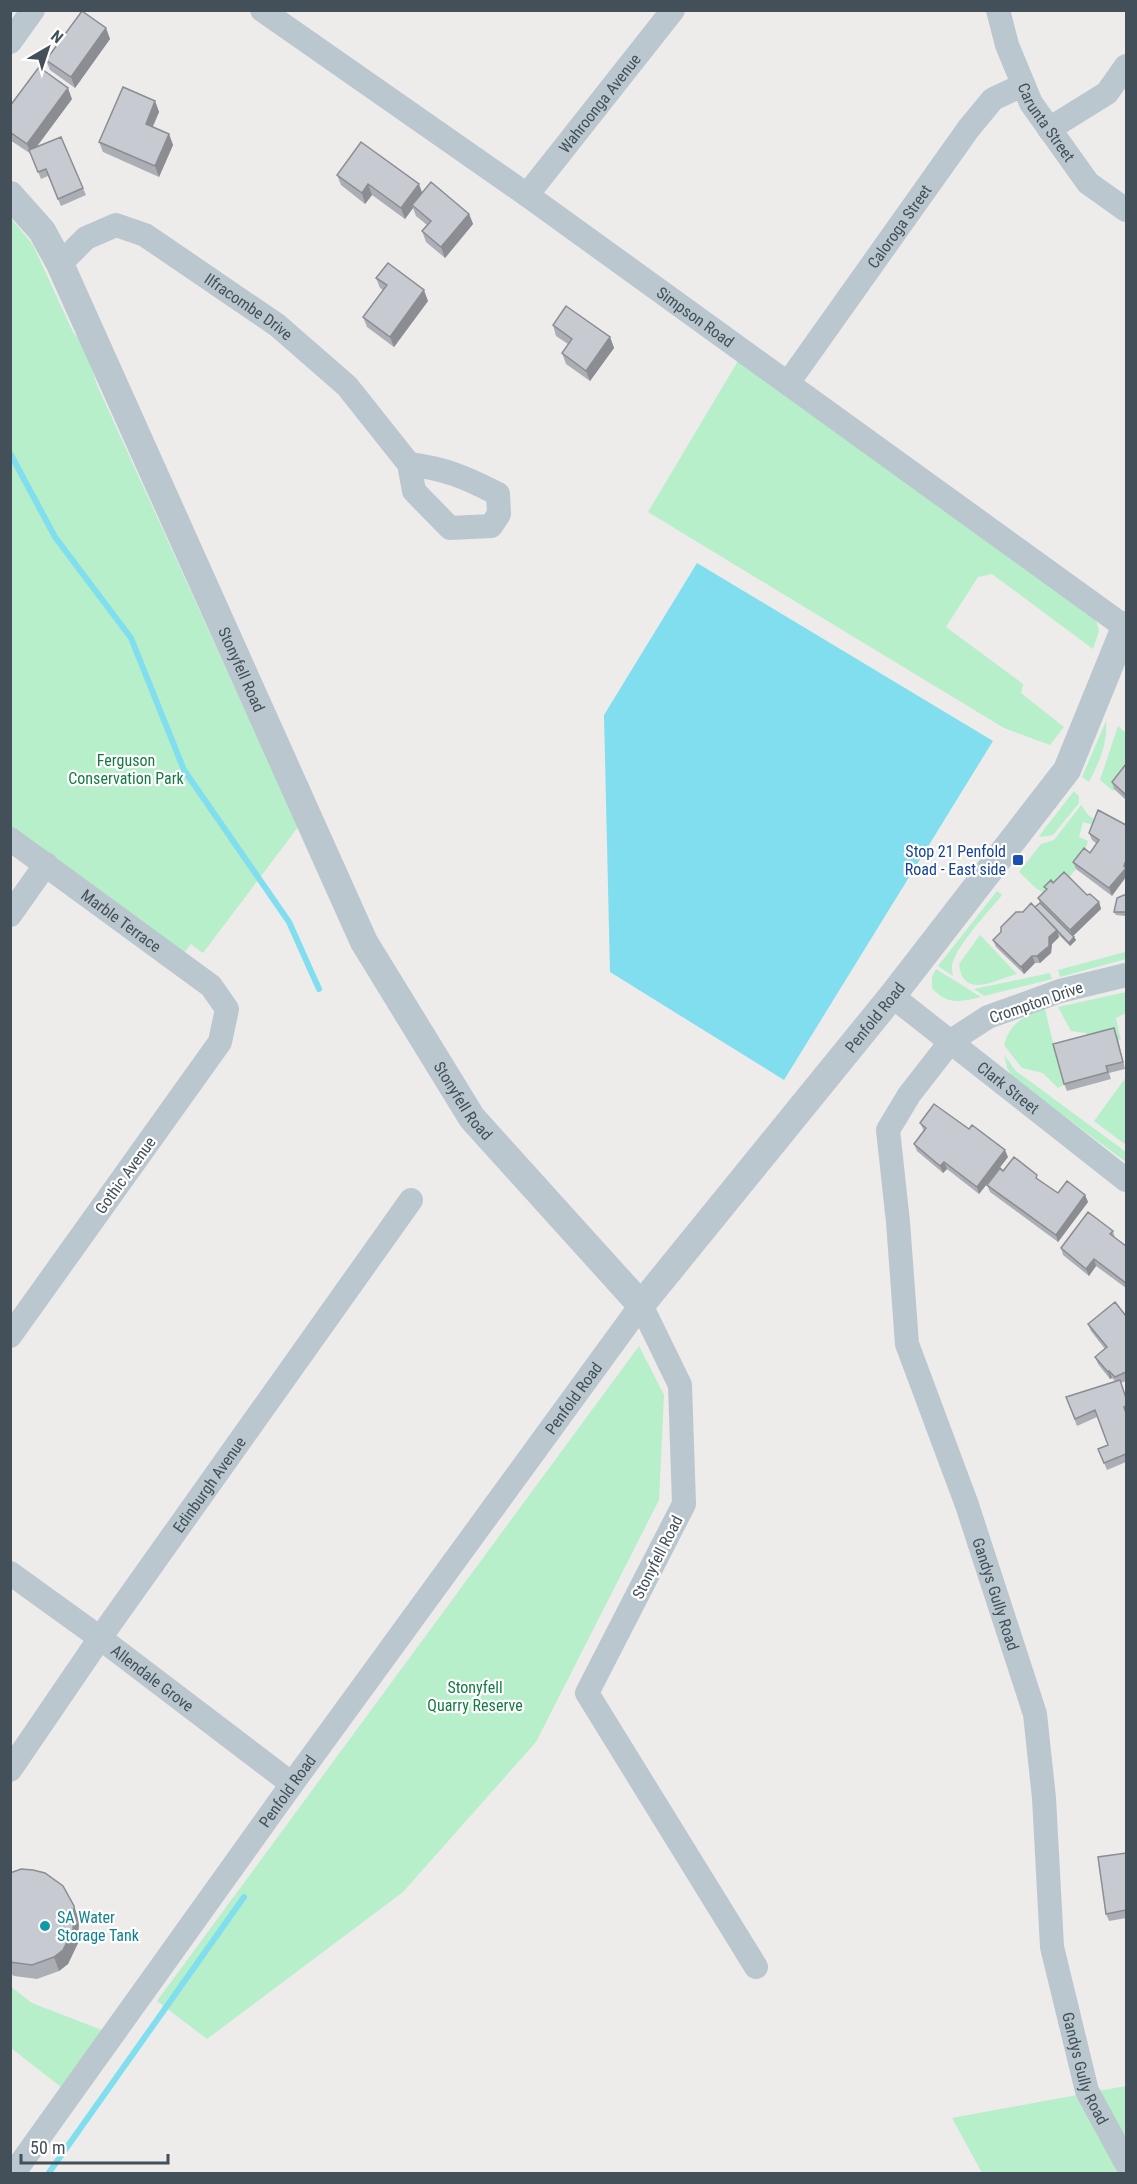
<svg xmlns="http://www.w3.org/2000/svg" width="1137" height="2184" viewBox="0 0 1137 2184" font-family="'Roboto Condensed',sans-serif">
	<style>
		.green { fill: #b6efc9 }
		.water { fill: #81deee }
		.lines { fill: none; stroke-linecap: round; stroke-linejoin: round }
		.stream { stroke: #81deee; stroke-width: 6 }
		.minor { stroke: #bbc7cf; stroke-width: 24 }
		.tertiary { stroke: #bbc7cf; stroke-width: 28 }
		.wall { fill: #abaeb4 }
		.shaded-wall { fill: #8b8d92 }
		.building { fill: #c7cad1; stroke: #8b8d92; stroke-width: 1.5 }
		.transit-dot { fill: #1a4fb4; stroke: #fff; stroke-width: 2 }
		.culture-dot { fill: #0f9aa8; stroke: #fff; stroke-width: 2 }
		.labels { text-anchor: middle; stroke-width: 4.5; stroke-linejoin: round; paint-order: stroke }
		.street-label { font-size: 16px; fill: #435059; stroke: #fff }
		.park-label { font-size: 16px; fill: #137b41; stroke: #fff }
		.transit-label { font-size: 16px; fill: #164399; stroke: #fff; text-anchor: end }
		.culture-label { font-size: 16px; fill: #0d838f; stroke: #fff; text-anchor: start }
	</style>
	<rect width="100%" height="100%" fill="#eeebeb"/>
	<path class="green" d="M10,217L33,245L73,332L85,348L97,385L298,827L203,953L191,944L184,953L11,829Z
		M738,361L1096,619L1099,631L1093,649L992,574L978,577L946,627L1023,684L1021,693L1064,727L1050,745L1004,728L648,512Z
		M1106,721C1108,743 1099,763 1089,782L1082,777Z
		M1118,726L1126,733V774L1113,791L1100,780Z
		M1074,791L1079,796V803L1053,835L1041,837L1039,836Z
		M1081,805L1088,815L1098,822L1097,826L1083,822L1079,837L1088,841L1084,854L1086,856C1075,871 1064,886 1047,894L1037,889L1019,872L1041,844L1054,840Z
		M997,891L1002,895C989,911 958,944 953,962C951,967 952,971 953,976L938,966Z
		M980,935L1017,974C993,981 963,999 959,964Z
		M1125,952L1126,959L1060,977L1058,970Z
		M936,969L981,997C961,1002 946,1005 932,988V977Z
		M1050,973L1052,979L984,996L974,989Z
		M1126,992V1013L1116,1018L1121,1040H1118L1116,1035L1092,1041L1086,1033L1071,1031L1058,1007Z
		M1045,1009L1063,1085L1058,1088L1043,1073L1022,1068L1004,1045C1010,1023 1025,1014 1045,1009Z
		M1004,1055L1016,1071L1126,1152V1162L1014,1079L1007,1068Z
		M1126,1077V1145L1094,1121Z
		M639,1346L664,1395L659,1500L536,1742L403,1892L207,2039L157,2001Z
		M10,1986L32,2003L102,2030L61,2087L11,2048Z
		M1126,2086V2173H982L952,2118Z"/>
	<path class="water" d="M697,563L993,741L784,1080L610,972L604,715Z"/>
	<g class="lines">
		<path class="stream" d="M10,453L55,537L131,638L184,770L289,922L319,989
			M48,2174L244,1897"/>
		<g class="minor">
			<path id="s1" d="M262,10L527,195L1125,627"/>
			<path id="s2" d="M998,10L1007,45L1031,103L1088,183L1126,210"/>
			<path d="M10,42L33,10"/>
			<path d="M1049,129L1107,93L1126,66"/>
			<path id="s3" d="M527,195L673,10"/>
			<path id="s4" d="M60,264L86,238L116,225L145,235L277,325L347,386L409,464L414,491L450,528L491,526L499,514L498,494C465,477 446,469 409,464"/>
			<path id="s5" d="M788,383L969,128L993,99L1023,85"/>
			<path id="s6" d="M10,839L211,986L227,1009L220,1042L10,1336"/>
			<path d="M10,915L46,864"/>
			<path id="s7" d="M1126,975L1060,991L988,1017L951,1041L909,1095L888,1130L898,1222L907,1344L967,1505L1035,1714L1044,1798L1052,1947L1087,2091L1126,2163"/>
			<path id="s8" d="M892,996L1126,1180"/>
			<path id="s9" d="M10,1573L100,1638L292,1784"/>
			<path id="s10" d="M10,1770L100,1638L411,1200"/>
			<path id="s11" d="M13,2174L292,1784L641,1305L680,1385L684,1504L587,1693L756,1967"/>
		</g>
		<path class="tertiary" id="s12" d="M10,195L42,231L60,264L364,942L472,1118L641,1305L892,996L1067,770L1126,625"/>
	</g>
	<path class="wall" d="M106,28L110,39L75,88L50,70L46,60Z
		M72,99L36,148L83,188L86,195L61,206L48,176L41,179L31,154L10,140V106Z
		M155,101L159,112L153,127L169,134L173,145L159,177L103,152L99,142Z
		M337,175L422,193L469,214L473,224L445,258L426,242L422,231L427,225L416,216L413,208L405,219L372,195L365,204L341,185Z
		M376,278L428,301L394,347L367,327L363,317L383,290L380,288Z
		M553,325L610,337L614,348L590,381L566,364L562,353L568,344L556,336Z
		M1126,764V800L1114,789L1112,782Z
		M1098,810L1112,896L1076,869L1073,862L1090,853L1097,844L1092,840L1089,833Z
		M1044,887L1087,895L1099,902L1101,909L1073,936L1076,940L1070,946L1058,934L1059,937L1052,944L1051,953L1040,963H1035L1024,974L996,947L993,940L1023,912L1035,907L1040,903L1038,898L1046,890Z
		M1126,895V916L1116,915L1114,912Z
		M1117,1035L1125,1069L1109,1073L1111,1079L1067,1091L1064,1084Z
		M920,1123L1008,1157L979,1194L947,1169L943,1173L917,1151L914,1144L924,1131Z
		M1003,1171L1039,1181L1058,1193L1085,1195L1088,1202L1058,1242L990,1192L987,1185Z
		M1113,1231L1115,1238L1126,1246V1288L1096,1266L1089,1276L1063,1255L1061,1248Z
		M1126,1316V1381L1121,1383L1126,1398V1462L1107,1470L1098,1449L1108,1445L1097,1417L1077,1426L1066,1397L1115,1381L1112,1378L1110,1379L1098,1364L1095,1357L1105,1349L1091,1331L1088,1324Z
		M1126,1853V1918L1109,1921L1106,1914Z
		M10,1873L79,1920L78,1943L68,1964L59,1971L37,1979L14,1976L10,1973Z"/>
	<path class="shaded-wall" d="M106,28L110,39L75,88L71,77Z
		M68,88L72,99L31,154L27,144Z
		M155,101L159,112L149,134L146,124Z
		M169,134L173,145L159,177L155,166Z
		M368,184L372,195L365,204L362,193Z
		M419,184L423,195L412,205L413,208L405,219L401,208Z
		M469,214L473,224L445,258L441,247Z
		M424,290L428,301L394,347L390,337Z
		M610,337L614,348L590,381L586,371Z
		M1126,860V877L1112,896L1109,888Z
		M1099,902L1101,909L1072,937L1070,930Z
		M1057,930L1059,937L1052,944L1051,953L1040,963L1037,956L1049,937Z
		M1074,937L1076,940L1070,946L1069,943Z
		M1032,956L1035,963L1024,974L1021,967Z
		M1005,1150L1008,1157L979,1194L977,1187Z
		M944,1162L947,1169L943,1173L940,1166Z
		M1085,1195L1088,1202L1058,1242L1056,1235Z
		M1094,1259L1096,1266L1089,1276L1086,1269Z
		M1109,1371L1112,1378L1110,1379L1108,1372Z
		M74,1906L79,1920L78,1943L68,1964L59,1971L54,1957Z"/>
	<path class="building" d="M82,11L106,28L71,77L46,60Z
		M39,67L68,88L27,144L10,132V106Z
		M123,87L155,101L146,124L169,134L155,166L99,142Z
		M61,137L83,188L58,199L46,169L38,172L29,150Z
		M361,142L419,184L401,208L368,184L362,193L337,175Z
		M431,182L469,214L441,247L422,231L431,221L412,205Z
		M388,263L424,290L390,337L363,317L387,285L376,278Z
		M566,306L610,337L586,371L562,353L572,339L553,325Z
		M1126,764V795L1112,782Z
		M1098,810L1126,825V860L1124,866L1126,868L1109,888L1073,862L1084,848L1090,853L1099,840L1089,833Z
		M1064,872L1087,895L1090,894L1099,902L1070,930L1038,898L1047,889L1044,887L1051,880L1053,883Z
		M1124,895H1126V912H1114L1117,898Z
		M1031,903L1057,930L1049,937V946L1037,956H1032L1021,967L993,940L1001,932V927L1016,912H1023Z
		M1040,903L1074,937L1069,943L1035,907Z
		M1114,1028L1123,1062L1106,1066L1108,1072L1064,1084L1053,1044Z
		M934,1104L969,1129L972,1125L1005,1150L977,1187L944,1162L940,1166L914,1144L926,1128L920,1123Z
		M1014,1157L1037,1175L1036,1178L1058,1193L1067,1181L1085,1195L1056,1235L987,1185L1000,1168L1003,1171Z
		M1088,1212L1113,1231L1110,1234L1126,1246V1283L1094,1259L1086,1269L1061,1248Z
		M1115,1302L1126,1316V1372L1115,1377L1109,1371L1108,1372L1095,1357L1107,1347L1088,1324Z
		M1120,1380L1126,1398V1406L1124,1407L1126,1413V1454L1104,1463L1098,1449L1108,1445L1095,1410L1075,1419L1066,1397Z
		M1126,1853V1910L1106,1914L1098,1857Z
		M21,1869L33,1870L45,1873L63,1886L74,1906L73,1930L63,1950L54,1957L32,1965L10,1962V1873Z"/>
	<rect class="transit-dot" x="1012" y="854" width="12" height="12" rx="3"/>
	<circle class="culture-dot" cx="45" cy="1926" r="6"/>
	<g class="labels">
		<g class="street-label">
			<text dy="6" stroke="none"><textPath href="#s3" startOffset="117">Wahroonga Avenue</textPath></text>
			<text dy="6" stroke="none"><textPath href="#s2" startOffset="123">Carunta Street</textPath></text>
			<text dy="6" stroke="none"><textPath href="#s5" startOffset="192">Caloroga Street</textPath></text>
			<text dy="6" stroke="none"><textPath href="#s4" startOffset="226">Ilfracombe Drive</textPath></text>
			<text dy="6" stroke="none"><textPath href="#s1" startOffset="531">Simpson Road</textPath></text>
			<text dy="6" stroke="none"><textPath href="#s12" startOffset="530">Stonyfell Road</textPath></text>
			<text dy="6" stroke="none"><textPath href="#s6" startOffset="138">Marble Terrace</textPath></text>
			<text transform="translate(1036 1002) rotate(-19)" y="6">Crompton Drive</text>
			<text dy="6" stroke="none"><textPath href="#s12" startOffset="1658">Penfold Road</textPath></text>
			<text dy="6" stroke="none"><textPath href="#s8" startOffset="148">Clark Street</textPath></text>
			<text dy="6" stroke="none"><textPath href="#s12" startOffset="1016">Stonyfell Road</textPath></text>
			<text transform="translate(125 1175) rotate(-54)" y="6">Gothic Avenue</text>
			<text dy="6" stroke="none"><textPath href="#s11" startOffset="957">Penfold Road</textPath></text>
			<text dy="6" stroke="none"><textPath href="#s10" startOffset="348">Edinburgh Avenue</textPath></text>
			<text transform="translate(657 1557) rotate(-63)" y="6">Stonyfell Road</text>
			<text dy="6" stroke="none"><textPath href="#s7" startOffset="778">Gandys Gully Road</textPath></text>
			<text dy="6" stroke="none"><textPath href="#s9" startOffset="177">Allendale Grove</textPath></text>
			<text dy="6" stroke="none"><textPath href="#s11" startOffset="471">Penfold Road</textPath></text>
			<text dy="6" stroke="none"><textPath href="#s7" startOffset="1264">Gandys Gully Road</textPath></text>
		</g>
		<g class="park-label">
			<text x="126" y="766">Ferguson<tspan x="126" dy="18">Conservation Park</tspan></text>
			<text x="475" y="1693">Stonyfell<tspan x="475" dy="18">Quarry Reserve</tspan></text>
		</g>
		<g class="transit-label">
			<text x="1006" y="857">Stop 21 Penfold<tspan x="1006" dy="18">Road - East side</tspan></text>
		</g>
		<g class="culture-label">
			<text x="57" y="1923">SA Water<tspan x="57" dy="18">Storage Tank</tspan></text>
		</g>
	</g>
	<rect width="1137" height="2184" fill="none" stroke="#435059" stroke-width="24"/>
	<g transform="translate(48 48) rotate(39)" stroke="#ffffff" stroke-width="4.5" paint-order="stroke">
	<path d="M0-4.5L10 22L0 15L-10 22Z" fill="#435059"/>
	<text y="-9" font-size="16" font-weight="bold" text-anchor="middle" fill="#435059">N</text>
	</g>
	<path d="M21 2154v9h147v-9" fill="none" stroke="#435059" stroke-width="3"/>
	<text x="30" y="2154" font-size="18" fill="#435059" stroke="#ffffff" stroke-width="4.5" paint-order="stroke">50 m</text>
</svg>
